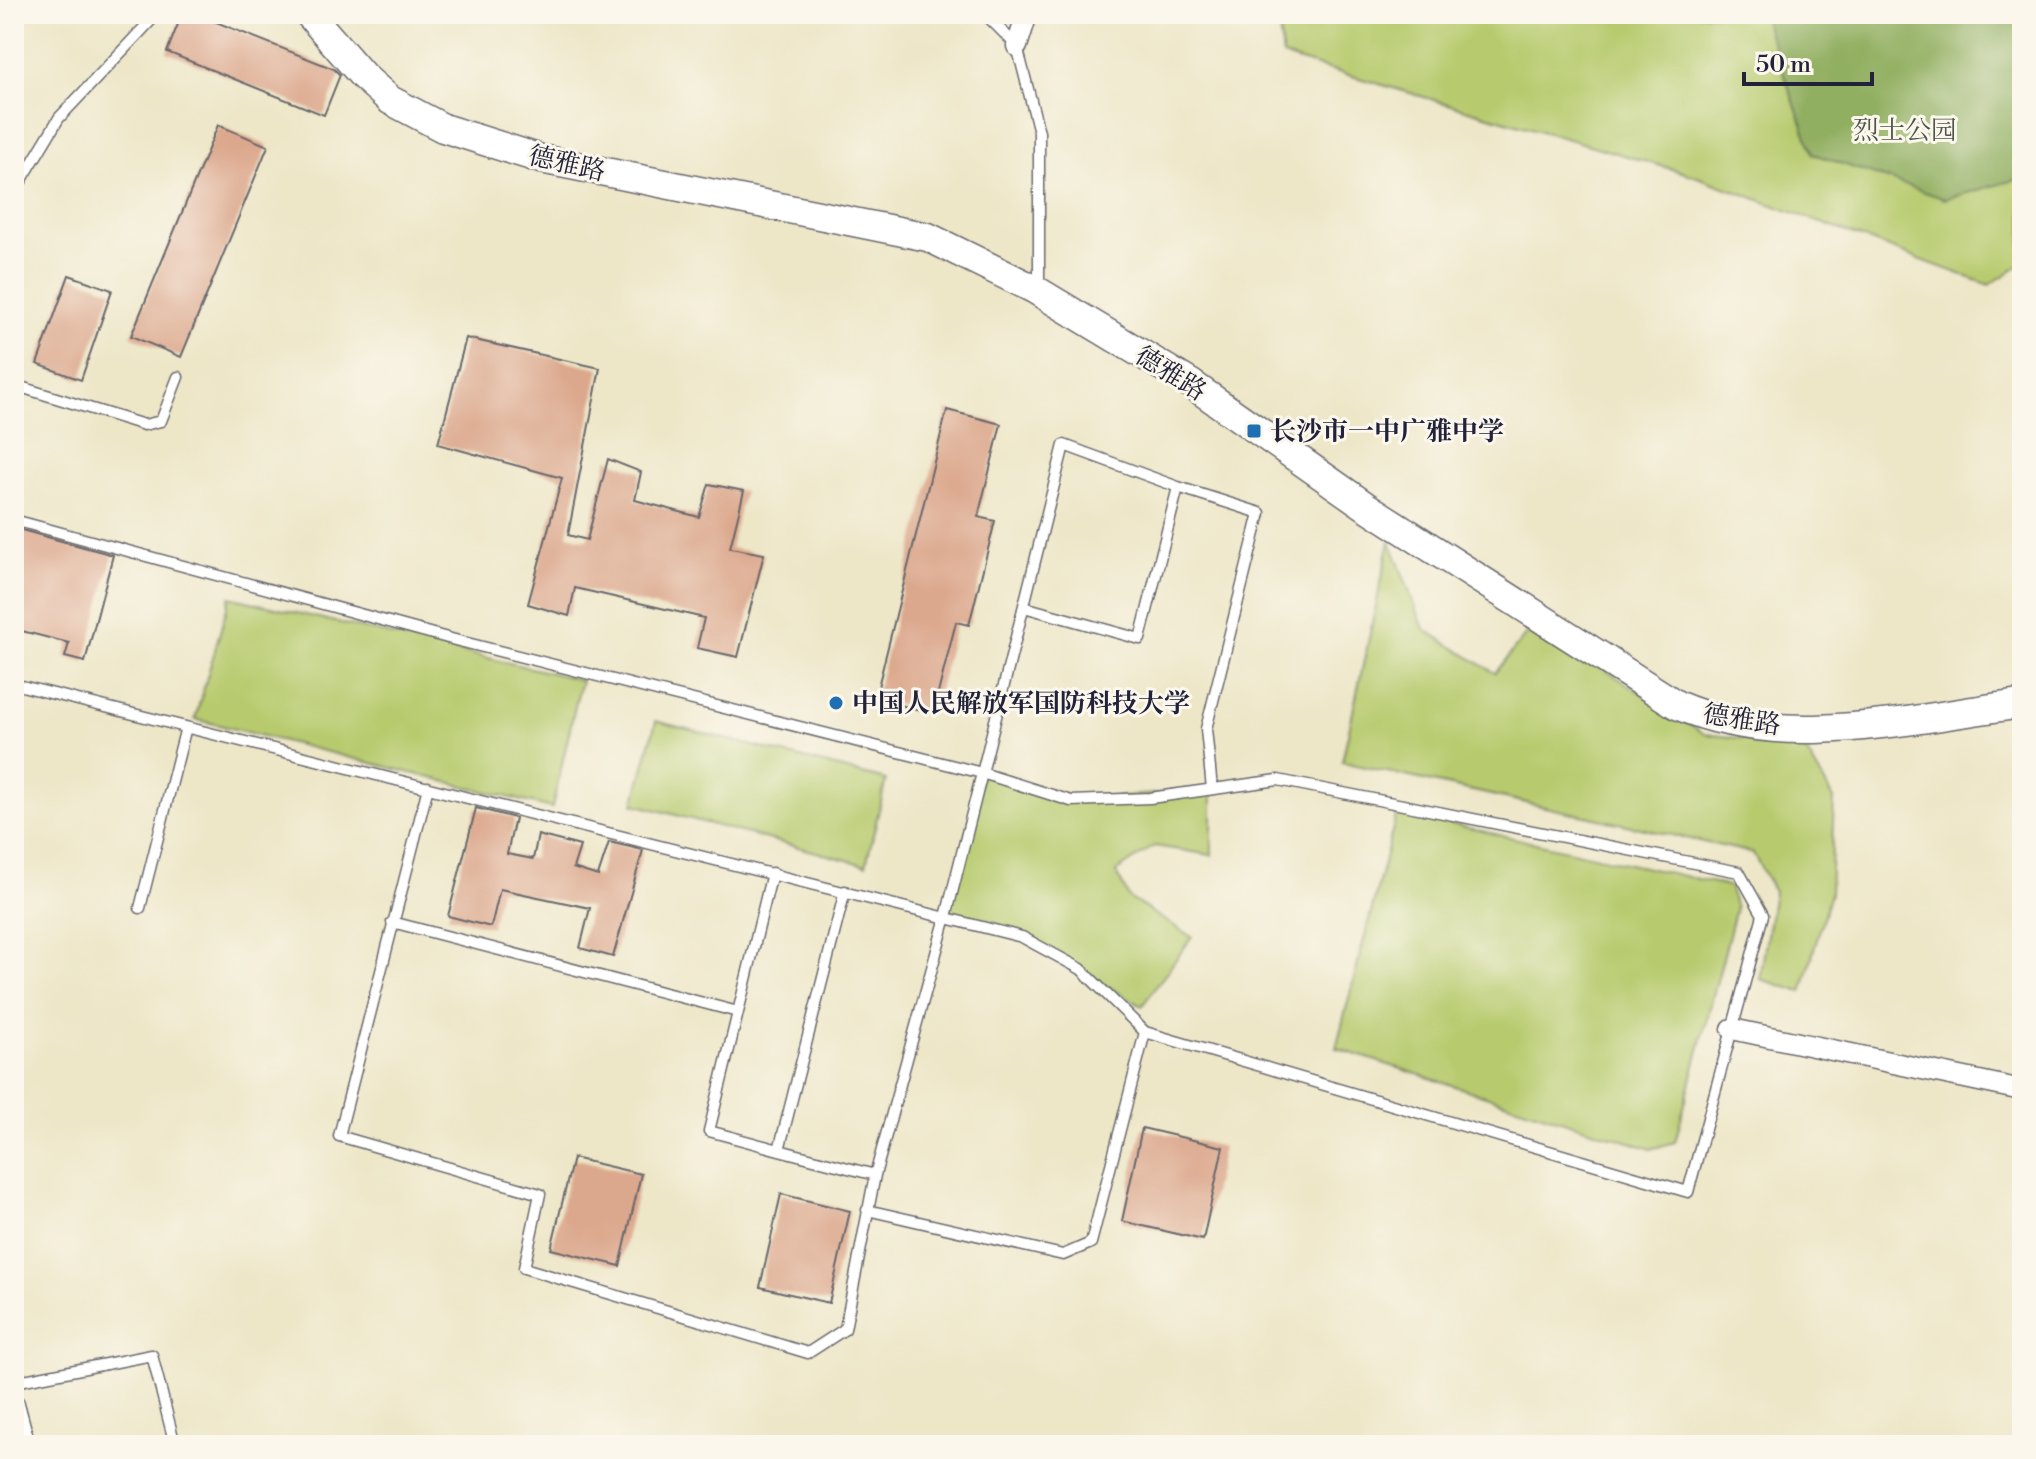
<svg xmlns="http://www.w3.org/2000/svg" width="2036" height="1459" viewBox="0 0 2036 1459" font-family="'Libre Bodoni','Noto Serif SC',serif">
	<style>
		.green { fill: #b7cb6e; stroke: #6c7654; stroke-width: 2 }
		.forest { fill: #91af61; stroke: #5a684e; stroke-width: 2 }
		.building { fill: #dca88d }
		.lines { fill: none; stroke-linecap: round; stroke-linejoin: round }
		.lane-casing { stroke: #69676c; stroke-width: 13 }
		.street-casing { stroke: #69676c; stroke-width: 23 }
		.secondary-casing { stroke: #69676c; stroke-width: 31 }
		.lane { stroke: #fff; stroke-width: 10 }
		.street { stroke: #fff; stroke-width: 20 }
		.secondary { stroke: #fff; stroke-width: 28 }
		.poi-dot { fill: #1f6fb2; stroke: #fbf7ec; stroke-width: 3 }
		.labels { text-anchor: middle; stroke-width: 6; stroke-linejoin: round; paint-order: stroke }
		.park-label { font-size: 26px; fill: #4f554a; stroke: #fbf7ec }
		.street-label { font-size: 26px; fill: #22223b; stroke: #fbf7ec }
		.poi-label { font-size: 26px; font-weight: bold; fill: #22223b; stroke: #fbf7ec; text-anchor: start }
	</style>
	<rect width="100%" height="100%" fill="#fbf7ec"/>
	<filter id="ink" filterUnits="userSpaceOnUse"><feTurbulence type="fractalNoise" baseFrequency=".0125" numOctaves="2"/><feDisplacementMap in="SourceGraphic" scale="16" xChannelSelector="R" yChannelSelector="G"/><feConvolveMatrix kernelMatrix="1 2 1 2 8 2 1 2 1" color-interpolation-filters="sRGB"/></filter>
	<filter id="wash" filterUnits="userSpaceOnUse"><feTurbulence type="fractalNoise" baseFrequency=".006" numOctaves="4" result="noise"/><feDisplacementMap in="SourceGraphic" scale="32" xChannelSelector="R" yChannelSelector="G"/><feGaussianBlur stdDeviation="1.8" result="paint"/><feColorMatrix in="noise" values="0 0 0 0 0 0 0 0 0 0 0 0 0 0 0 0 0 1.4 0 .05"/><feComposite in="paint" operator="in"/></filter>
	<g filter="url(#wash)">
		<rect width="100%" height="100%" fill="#ede6c7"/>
		<path class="green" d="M1277,14H2022V264L1989,285L1692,175L1283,56Z
			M1390,541L1424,629L1495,673L1534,624L1705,734L1803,746L1834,799L1830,893L1802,992L1760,979L1774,892L1753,853L1342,762Z
			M230,597L581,680L552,808L195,719Z
			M656,721L886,780L866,865L634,804Z
			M982,773L1071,801L1212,789V855L1154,846L1116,872L1129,898L1192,937L1142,1006L1022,937L946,917Z
			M1397,812L1729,886L1736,908L1675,1142L1651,1149L1336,1048Z"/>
		<path class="forest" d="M1762,14H2022V178L1945,199L1813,154Z"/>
		<g id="blocks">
			<path class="building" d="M182,14H196L334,69L340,75L324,115L167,52Z
				M218,125L268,146L181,357L131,336Z
				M69,275L112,290L81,380L37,364Z
				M466,338L600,368L568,535L587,540L608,459L641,472L635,500L699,517L709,484L744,491L730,548L764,554L738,657L697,648L704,618L575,588L569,616L528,604L562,478L438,444Z
				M947,410L1001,424L978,517L995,521L969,625L956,622L933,713L875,699Z
				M14,528L113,555L85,662L65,657L69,643L14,629Z
				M476,808L515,818L507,854L533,859L538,835L580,846L573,868L598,876L609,842L643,850L613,957L580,948L590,908L500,889L491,927L448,916Z
				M1142,1128L1223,1147L1203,1240L1122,1221Z
				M573,1158L641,1174L620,1266L551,1249Z
				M781,1194L850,1211L829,1303L760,1287Z"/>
		</g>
	</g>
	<g filter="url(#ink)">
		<use href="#blocks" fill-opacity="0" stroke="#69676c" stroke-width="2"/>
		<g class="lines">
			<g class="lane-casing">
				<path id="lane" d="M985,14L1017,46L1039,132V279L1034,288
					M14,193L59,118L157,14
					M14,385L144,425L161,421L178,377
					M14,520L455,640L982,773L1071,801L1150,798L1278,780L1739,872L1763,915L1688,1192L1145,1032
					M1024,607L1140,639L1178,487
					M14,684L1022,937L1081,969L1145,1032L1091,1243L1063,1255L867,1210
					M428,787L339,1136L540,1194L524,1268L808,1353L845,1329L875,1175L946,917L1064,445L1178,487L1260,513L1206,729L1212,789
					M772,873L709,1131L779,1150
					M845,891L779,1150L875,1175
					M140,908L186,727
					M392,922L738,1012
					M14,1382L152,1355L175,1445"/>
			</g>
			<g class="street-casing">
				<path id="street" d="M1017,46L1027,14
					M1732,1029L2022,1090
					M14,1404L25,1445"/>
			</g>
			<g class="secondary-casing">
				<path id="secondary" d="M309,14L363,76L390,100L443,128L541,159L928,237L1034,289L1190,383L1364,505L1677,705C1784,752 1911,718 2022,704"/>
			</g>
			<use href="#lane" class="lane"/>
			<use href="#street" class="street"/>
			<use href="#secondary" class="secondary"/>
		</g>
	</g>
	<g class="poi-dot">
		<rect x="1246" y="423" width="16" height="16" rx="4"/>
		<circle cx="836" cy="703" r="8"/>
	</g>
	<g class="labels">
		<g class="park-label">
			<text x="1905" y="139">烈士公园</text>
		</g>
		<g class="street-label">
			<text transform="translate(567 163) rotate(13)" y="9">德雅路</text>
			<text transform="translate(1171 373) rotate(32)" y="9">德雅路</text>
			<text transform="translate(1742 719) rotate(9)" y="9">德雅路</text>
		</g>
		<g class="poi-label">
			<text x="1270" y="440">长沙市一中广雅中学</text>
			<text x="852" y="712">中国人民解放军国防科技大学</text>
		</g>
	</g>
	<rect width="2036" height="1459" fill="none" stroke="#fbf7ec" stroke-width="48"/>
	<path d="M1744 72v12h128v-12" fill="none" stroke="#22223b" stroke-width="4"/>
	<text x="1756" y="72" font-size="24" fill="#22223b" stroke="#fbf7ec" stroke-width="6" paint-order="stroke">50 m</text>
</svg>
